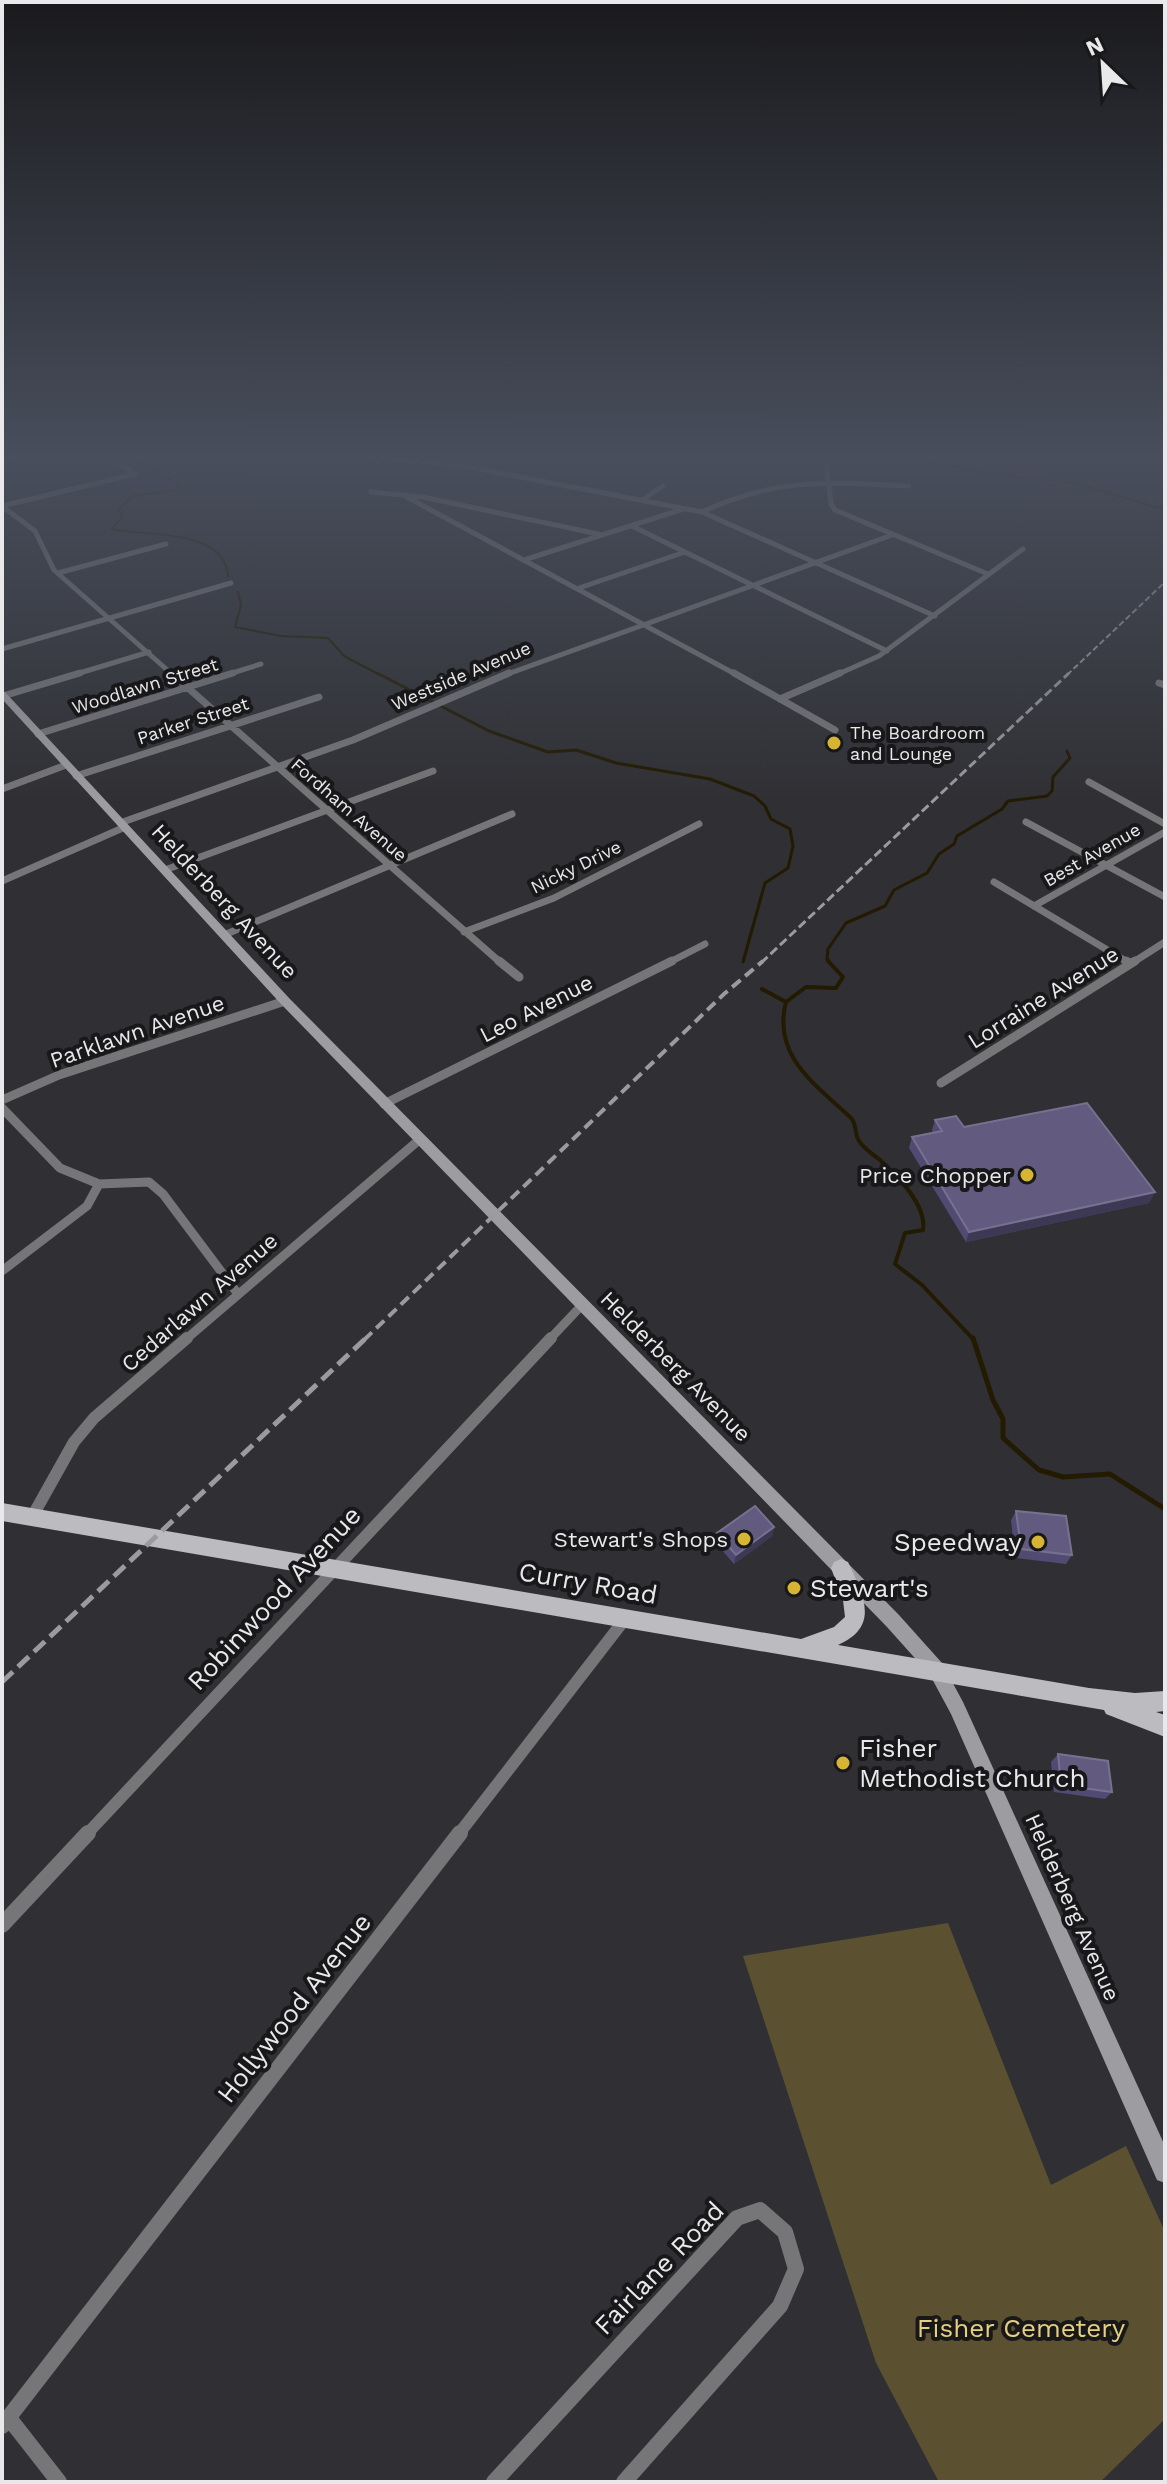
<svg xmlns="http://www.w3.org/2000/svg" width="1167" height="2484" viewBox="0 0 1167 2484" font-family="'Work Sans',sans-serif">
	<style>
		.green { fill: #5b5131 }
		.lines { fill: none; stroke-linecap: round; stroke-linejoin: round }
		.stream-far3 { stroke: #221a01; stroke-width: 2 }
		.stream-far2 { stroke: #221a01; stroke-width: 3 }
		.stream-far1 { stroke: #221a01; stroke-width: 4 }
		.stream { stroke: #221a01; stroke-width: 5 }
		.street-far4 { stroke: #767678; stroke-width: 5 }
		.street-far3 { stroke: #767678; stroke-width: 7 }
		.street-far2 { stroke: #767678; stroke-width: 9 }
		.street-far1 { stroke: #767678; stroke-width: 12 }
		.street { stroke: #767678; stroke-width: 16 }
		.secondary { fill: #9d9da1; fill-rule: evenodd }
		.primary { fill: #bcbbc0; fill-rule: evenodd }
		.rail-far3 { stroke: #9b9b9f; stroke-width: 2; stroke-dasharray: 6 3; stroke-linecap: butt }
		.rail-far2 { stroke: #9b9b9f; stroke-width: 3; stroke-dasharray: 9 4; stroke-linecap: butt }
		.rail-far1 { stroke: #9b9b9f; stroke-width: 4; stroke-dasharray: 11 6; stroke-linecap: butt }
		.rail { stroke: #9b9b9f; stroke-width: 5; stroke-dasharray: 15 7; stroke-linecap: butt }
		.wall { fill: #514a72 }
		.shaded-wall { fill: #3d3854 }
		.building { fill: #625b7f; stroke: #777190; stroke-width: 2 }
		.poi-dot { fill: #d6b534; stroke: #18181a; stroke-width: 3 }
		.labels { text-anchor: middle; stroke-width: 8; stroke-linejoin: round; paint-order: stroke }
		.far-street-label { font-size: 18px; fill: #e9e9ec; stroke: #18181a }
		.far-poi-label { font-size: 18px; fill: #e9e9ec; stroke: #18181a; text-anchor: start }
		.street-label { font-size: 22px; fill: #e9e9ec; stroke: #18181a }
		.poi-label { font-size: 22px; fill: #e9e9ec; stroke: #18181a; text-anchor: end }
		.near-poi-label { font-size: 26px; fill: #e9e9ec; stroke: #18181a; text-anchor: start }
		.near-street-label { font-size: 26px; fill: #e9e9ec; stroke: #18181a }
		.near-park-label { font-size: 26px; fill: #e6cf7f; stroke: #18181a }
	</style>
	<rect width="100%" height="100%" fill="#303034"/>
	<path class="green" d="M948,1923L1051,2185L1126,2146L1165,2232V2419L1100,2482H939L876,2363L743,1956Z"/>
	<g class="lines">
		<path class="stream-far3" d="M117,455L131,463L145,464L179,485L175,490L132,496L119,509L122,517L112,529C148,537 226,528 228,577
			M914,455L965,470L1078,484L1165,510
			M238,592L241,605L235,627L281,636L328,638L344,656L380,675"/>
		<path class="stream-far2" d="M377,673L489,731L548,752L576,750L616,763L710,779L754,796L765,806L771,819L790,829L793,846L788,868L765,883L743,962
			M830,963L827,959L828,949L846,923L885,906L894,890L927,873L939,854L954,844L957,836L1002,809L1008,801L1047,796L1052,791L1053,777L1070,758L1067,751"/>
		<path class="stream-far1" d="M762,989L786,1002C772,1056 815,1084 850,1117C857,1123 854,1131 858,1139C861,1147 873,1154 880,1160C898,1177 927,1205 923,1230L905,1233L895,1264L922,1285L974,1340
			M786,1002L806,987L836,988L843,977L828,961"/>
		<path class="stream" d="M973,1338L993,1400L1003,1419V1438L1039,1470L1063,1477L1110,1474L1165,1509"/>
		<path class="street-far4" d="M106,455L135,474
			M2,457L14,455
			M415,461L458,465L702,512L935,616
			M826,463L831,504L835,510L988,574
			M371,492L423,497L603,535
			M403,495L737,675
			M642,500L663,486
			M2,506L35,531L54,570L173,675
			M2,506L135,474
			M702,512C777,477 829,482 909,486
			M632,526L887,651
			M527,559L683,509
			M58,573L166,544
			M579,588L685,552
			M2,649L231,583
			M73,675L149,652
			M226,675L261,664
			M505,675L892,535
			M836,675L879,656L1023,549"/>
		<path class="street-far3" d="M171,673L501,963
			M734,673L835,730
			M1159,683L1165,685
			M3,696L80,673
			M780,699L840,673
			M38,734L233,673
			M76,776L319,697
			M1089,782L1165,824
			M2,789L66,765
			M1026,822L1165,897
			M120,823L353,740L509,673
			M165,870L433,771
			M2,881L125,827
			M994,882L1129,963
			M1034,906L1165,832
			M464,932L554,898L699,824
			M224,935L512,814
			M668,963L705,944
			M1132,963L1165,942"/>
		<path class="street-far2" d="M499,961L519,977
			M1126,961L1130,963
			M941,1083L1135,961
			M2,1100L59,1075L285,1001
			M384,1104L672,961
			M2,1108L60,1168L99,1184L149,1182L163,1194L238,1294
			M2,1271L87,1206L99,1184
			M185,1340L419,1140
			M549,1340L582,1305"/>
		<path class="street-far1" d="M32,1517L74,1442L94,1418L187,1338
			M86,1835L551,1338
			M458,1835L625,1619"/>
		<path class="street" d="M2,1925L88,1833
			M9,2418L59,2482
			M2,2426L460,1833
			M494,2482L737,2218L760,2210L785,2232L796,2269L780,2306L624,2482"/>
		<path class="secondary" d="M338,455L414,459L422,455H429L415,463Z
			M2,691L5,692L289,998L899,1615L942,1663L963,1702L1165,2146V2183L1157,2180L951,1714L930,1675L887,1627L281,1004L2,699Z"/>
		<path class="primary" d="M2,1503L801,1639L834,1627L845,1617L843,1600L831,1568L834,1562L841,1559L848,1562C863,1595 881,1626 838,1645L1089,1688L1135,1693L1165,1691V1711L1156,1712L1165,1715V1737L1106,1714L1104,1710L2,1521Z"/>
		<path class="rail-far3" d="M1067,675L1165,582"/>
		<path class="rail-far2" d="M761,963L1069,673"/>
		<path class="rail-far1" d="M364,1340L724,994L763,961"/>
		<path class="rail" d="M2,1682L366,1338"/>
	</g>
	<path class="wall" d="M935,1120L964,1127L1155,1192L1149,1203L966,1242L909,1148L912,1137L933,1133L932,1130Z
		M1016,1511L1072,1555L1066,1564L1015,1558L1011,1520Z
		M774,1527L772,1536L734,1564L715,1542L717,1533Z
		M1058,1754L1112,1792L1105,1799L1054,1792L1051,1762Z"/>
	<path class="shaded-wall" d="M1155,1192L1149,1203L966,1242L969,1232Z
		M774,1527L772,1536L734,1564L736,1555Z"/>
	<path class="building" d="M1087,1103L1155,1192L969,1232L912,1137L942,1131L935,1120L956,1116L964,1127Z
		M755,1506L774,1527L736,1555L717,1533Z
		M1016,1511L1066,1516L1072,1555L1021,1549Z
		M1058,1754L1108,1761L1112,1792L1061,1785Z"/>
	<linearGradient id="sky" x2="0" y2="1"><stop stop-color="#1a1a1d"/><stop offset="0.57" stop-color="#484e5c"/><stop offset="1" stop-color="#484e5c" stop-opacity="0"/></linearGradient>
	<rect width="1167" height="802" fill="url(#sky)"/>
	<g class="poi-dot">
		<circle cx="834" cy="743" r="8"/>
		<circle cx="1027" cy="1175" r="8"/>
		<circle cx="744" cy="1539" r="8"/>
		<circle cx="1038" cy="1542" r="8"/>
		<circle cx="794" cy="1588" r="8"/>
		<circle cx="843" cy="1763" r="8"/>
	</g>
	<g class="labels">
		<g class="far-street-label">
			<text transform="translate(461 676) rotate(-23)" y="6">Westside Avenue</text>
			<text transform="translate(145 686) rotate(-17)" y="6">Woodlawn Street</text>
			<text transform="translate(193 721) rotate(-18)" y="6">Parker Street</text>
			<text transform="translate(349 810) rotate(41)" y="6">Fordham Avenue</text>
			<text transform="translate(1092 855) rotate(-30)" y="6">Best Avenue</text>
			<text transform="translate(576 867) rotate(-26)" y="6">Nicky Drive</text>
		</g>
		<g class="far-poi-label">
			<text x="850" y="739">The Boardroom<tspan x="850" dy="21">and Lounge</tspan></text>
		</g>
		<g class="street-label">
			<text transform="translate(225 901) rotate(47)" y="8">Helderberg Avenue</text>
			<text transform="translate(1043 997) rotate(-32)" y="8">Lorraine Avenue</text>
			<text transform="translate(536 1008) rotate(-27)" y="8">Leo Avenue</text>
			<text transform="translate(137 1031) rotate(-19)" y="8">Parklawn Avenue</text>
			<text transform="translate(199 1302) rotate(-41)" y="8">Cedarlawn Avenue</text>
			<text transform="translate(676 1366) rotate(45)" y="8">Helderberg Avenue</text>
			<text transform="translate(1073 1907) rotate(66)" y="8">Helderberg Avenue</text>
		</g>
		<g class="poi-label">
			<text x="1011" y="1183">Price Chopper</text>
			<text x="728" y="1547">Stewart's Shops</text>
		</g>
		<g class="near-poi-label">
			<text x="1022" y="1551" text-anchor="end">Speedway</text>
			<text x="810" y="1597">Stewart's</text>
			<text x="859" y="1757">Fisher<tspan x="859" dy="30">Methodist Church</tspan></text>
		</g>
		<g class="near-street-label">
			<text transform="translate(588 1583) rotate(10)" y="9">Curry Road</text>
			<text transform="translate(274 1598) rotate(-47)" y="9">Robinwood Avenue</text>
			<text transform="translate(294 2008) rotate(-52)" y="9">Hollywood Avenue</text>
			<text transform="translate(659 2268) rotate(-46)" y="9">Fairlane Road</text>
		</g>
		<g class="near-park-label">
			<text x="1021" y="2337">Fisher Cemetery</text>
		</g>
	</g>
	<rect width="1167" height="2484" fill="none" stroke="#e9e9ec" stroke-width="8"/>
	<g transform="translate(1103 64) rotate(335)" stroke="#18181a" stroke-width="6" paint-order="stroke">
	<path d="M0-6L14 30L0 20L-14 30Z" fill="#e9e9ec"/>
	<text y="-12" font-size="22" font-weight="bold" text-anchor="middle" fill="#e9e9ec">N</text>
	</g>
</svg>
